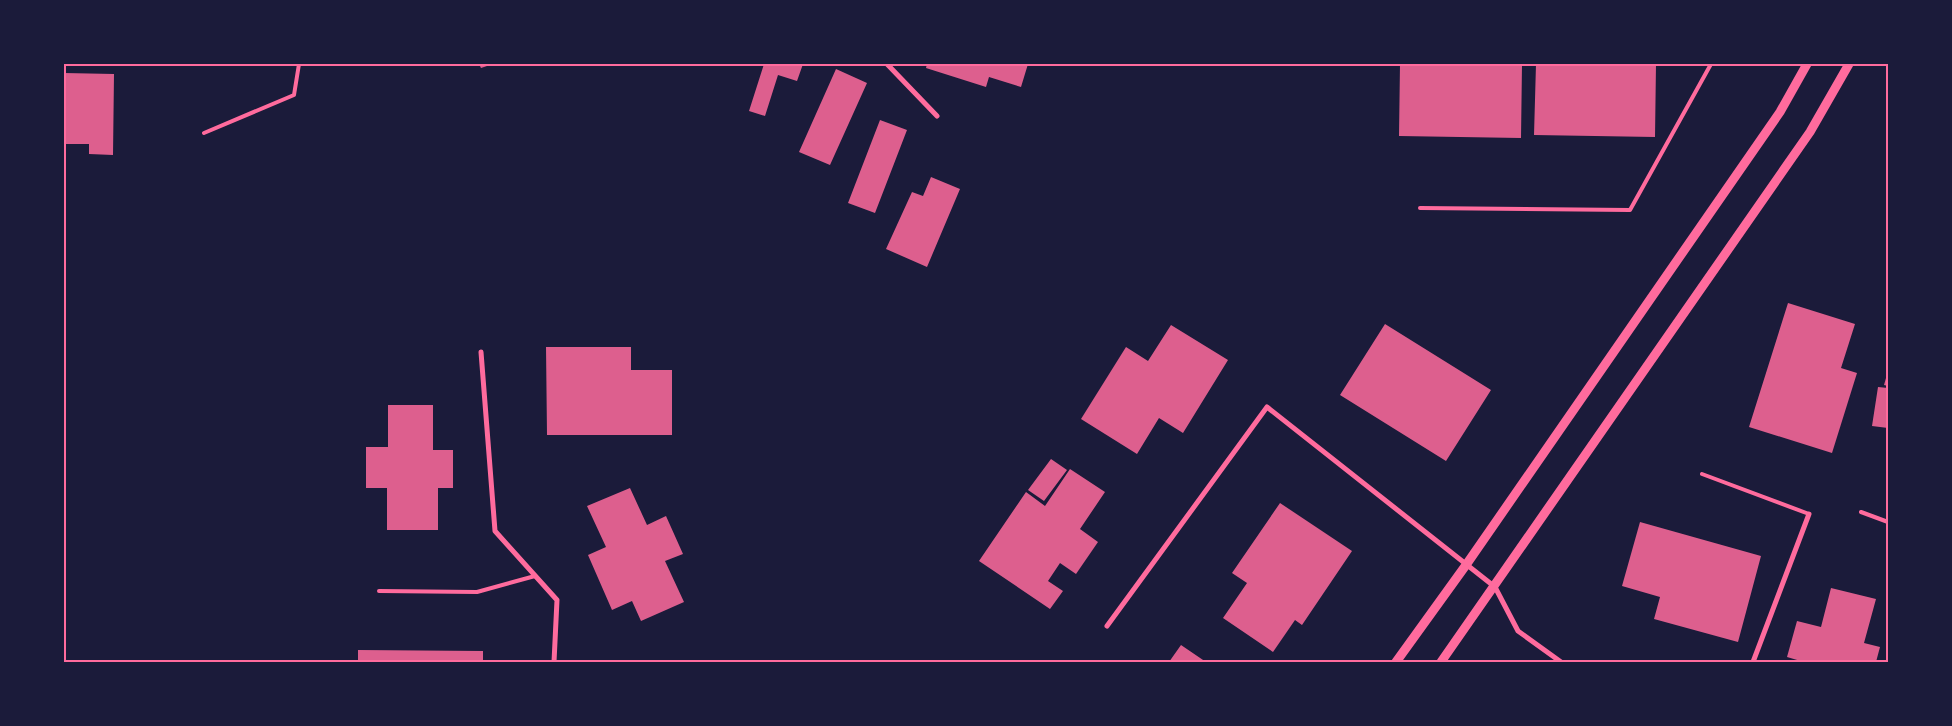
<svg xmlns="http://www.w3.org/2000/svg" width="1952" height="726" viewBox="0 0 1952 726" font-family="'Nunito Sans',sans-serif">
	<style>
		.building { fill: #dd5f8e }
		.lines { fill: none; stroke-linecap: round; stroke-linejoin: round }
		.service { stroke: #ff6b9d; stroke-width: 4 }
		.minor { stroke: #ff6b9d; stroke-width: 5 }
		.tertiary { stroke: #ff6b9d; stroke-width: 9 }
		.neatline { fill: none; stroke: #ff6b9d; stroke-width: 2 }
	</style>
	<rect width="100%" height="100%" fill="#1b1b3a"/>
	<path class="building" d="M479,64H493L481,68Z
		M764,64H803L797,81L778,75L765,116L749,111Z
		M927,64H1028L1021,87L989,77L986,87L926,68Z
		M1400,64H1522L1521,138L1399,136Z
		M1536,64H1656L1655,137L1534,135Z
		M836,69L867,83L830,165L799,152Z
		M64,73L114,74L113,155L89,154V144H64Z
		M880,120L907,130L875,213L848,203Z
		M931,177L960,189L927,267L886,249L912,192L923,196Z
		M1788,303L1855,324L1841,368L1857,373L1832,453L1749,427Z
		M1385,324L1491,390L1446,461L1340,395Z
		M1171,325L1228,360L1183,433L1159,418L1137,454L1081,419L1126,347L1148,361Z
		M546,347H631V370H672V435H547Z
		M1888,371V386L1884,385Z
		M1878,387L1888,388V428L1872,426Z
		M388,405H433V450H453V488H438V530H387V488H366V447H388Z
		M1051,459L1067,470L1044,501L1028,490Z
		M1070,469L1105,492L1080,529L1098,542L1076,574L1060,563L1048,581L1063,591L1050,609L979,561L1026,492L1045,506Z
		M630,488L647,525L666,516L683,554L665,561L684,602L641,621L632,601L612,610L588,555L606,547L587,506Z
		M1280,503L1352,551L1302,625L1295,620L1273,652L1223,618L1247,583L1232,573Z
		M1640,522L1761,556L1738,642L1654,619L1660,597L1622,586Z
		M1831,588L1876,599L1864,643L1880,647L1876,662H1804L1787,657L1797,621L1821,627Z
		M1181,645L1206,662H1169Z
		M358,650L483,651V662H358Z"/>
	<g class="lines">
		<path class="service" d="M204,133L294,95L299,64
			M1420,208L1630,210L1711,64
			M1702,474L1809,514
			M1861,512L1888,522
			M379,591L477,592L535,576"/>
		<path class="minor" d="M887,64L937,116
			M481,352L495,531L557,600L554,662
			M1107,626L1267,407L1495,587L1518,631L1561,662
			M1753,662L1809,514"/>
		<path class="tertiary" d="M1396,662L1466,565L1780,112L1807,64
			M1441,662L1810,132L1849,64"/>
	</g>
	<rect width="1952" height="726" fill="none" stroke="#1b1b3a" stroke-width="130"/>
	<rect x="65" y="65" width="1822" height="596" class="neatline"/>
</svg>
